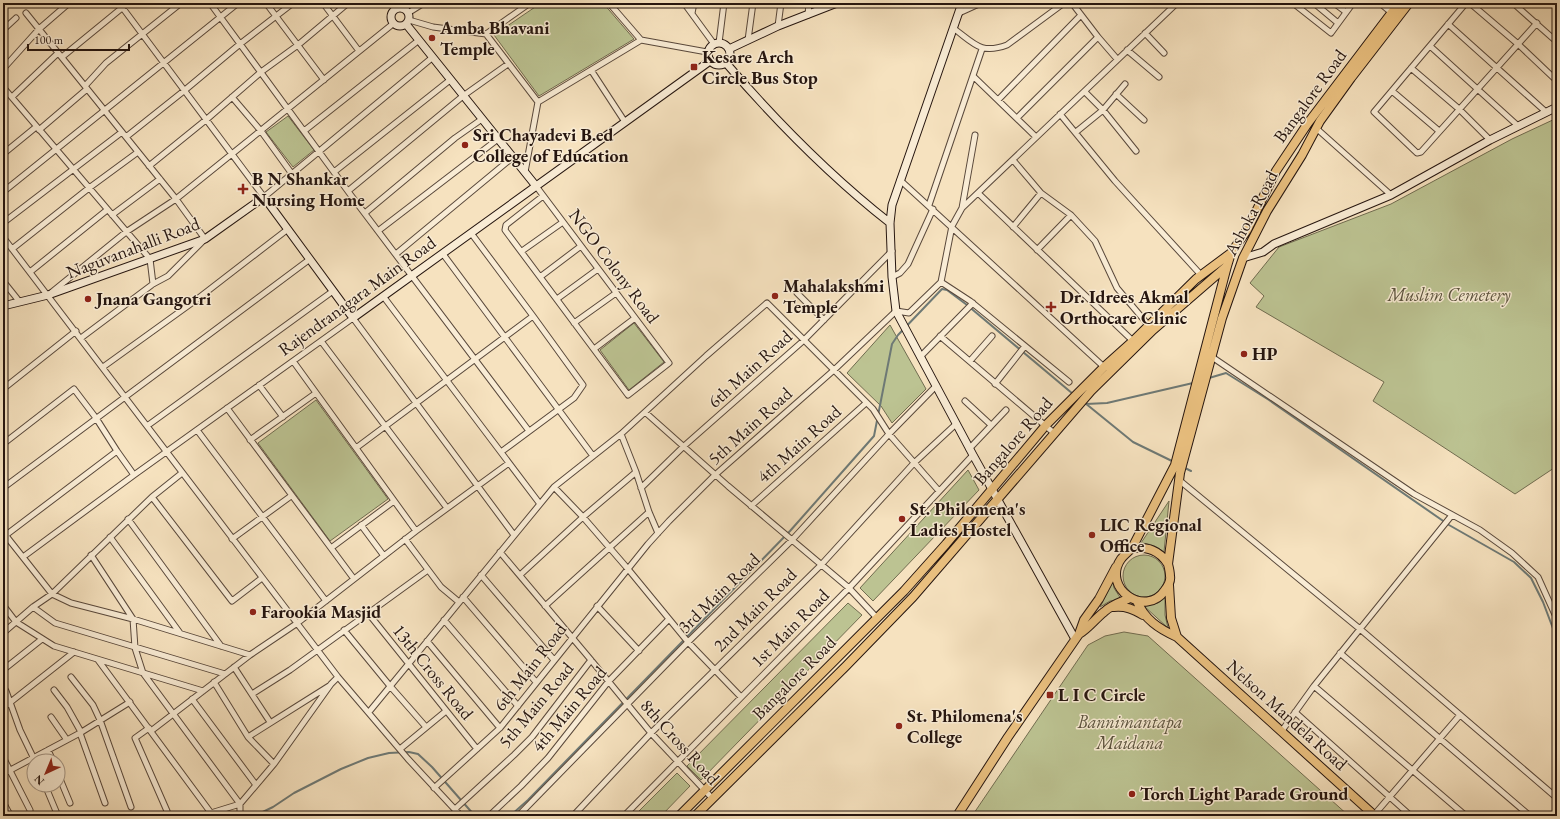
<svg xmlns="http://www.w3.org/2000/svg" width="1560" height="819" viewBox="0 0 1560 819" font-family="'EB Garamond',serif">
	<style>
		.green { fill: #bcc392; stroke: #706c50 }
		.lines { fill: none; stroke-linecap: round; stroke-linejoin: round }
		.stream { stroke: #6e7975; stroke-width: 2 }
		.street-casing { stroke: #59483b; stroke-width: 7 }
		.secondary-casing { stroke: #25150f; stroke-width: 9 }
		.primary-casing { stroke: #25150f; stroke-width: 10 }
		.street { stroke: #f9ecd5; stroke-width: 5 }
		.secondary { stroke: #f9ecd5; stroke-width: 7 }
		.primary { stroke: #ebc180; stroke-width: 8 }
		.poi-dot { fill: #8f2418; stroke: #f9ecd5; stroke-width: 1.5 }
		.labels { text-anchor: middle; stroke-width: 3; stroke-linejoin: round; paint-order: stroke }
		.poi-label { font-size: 18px; font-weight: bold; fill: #25150f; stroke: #f9ecd5; text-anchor: start }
		.street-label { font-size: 18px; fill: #25150f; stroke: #f9ecd5 }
		.park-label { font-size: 18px; font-style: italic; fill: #5a523d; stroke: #f9ecd5 }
	</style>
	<rect width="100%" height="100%" fill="#f6e2bf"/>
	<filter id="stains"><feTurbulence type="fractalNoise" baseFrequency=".005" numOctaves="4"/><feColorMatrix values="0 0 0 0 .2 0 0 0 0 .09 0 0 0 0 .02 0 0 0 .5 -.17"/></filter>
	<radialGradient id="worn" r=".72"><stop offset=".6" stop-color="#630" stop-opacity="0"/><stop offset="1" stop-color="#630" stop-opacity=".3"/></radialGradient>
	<path class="green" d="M541,3H603L634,39L539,96L494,35Z
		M288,116L314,150L293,167L266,132Z
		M1557,118V466L1515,494L1373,401L1384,382L1256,307L1264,296L1250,283L1279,247L1391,204L1512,139Z
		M634,323L664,362L629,390L600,350Z
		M890,325L926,389L892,423L881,406L847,373Z
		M316,400L388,499L330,541L258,443Z
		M968,470L979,490L873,601L860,588Z
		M1169,501L1164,552C1156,546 1151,544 1141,543Z
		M1123 576a21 21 0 1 1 42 0a21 21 0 1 1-42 0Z
		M1113,581L1114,588L1121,599L1110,601L1100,607Z
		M1165,598V615L1168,628L1144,606L1158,603Z
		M848,603L862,615L701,780L687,766Z
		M1124,632L1148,636L1349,816H972L1088,645L1105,636Z
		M677,773L690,786L661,816H634Z"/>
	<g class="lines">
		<path class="stream" d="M1209,378L1226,373L1269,400L1449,525L1514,562L1531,578L1543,602L1557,639
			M1085,403L1133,442L1174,462
			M1086,404L1107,403L1193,383
			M1185,468L1191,471
			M25,816L60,814L92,816
			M254,816L273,807L294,793L341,769L368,758L389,753L409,752L418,754L432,767L475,816
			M510,816L528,800L790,531L874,436L892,344L898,335L942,289L947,290L967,305L1073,394"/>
		<g class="street-casing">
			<path id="street" d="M119,3L264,197L433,57
				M210,3L350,194L529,431
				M266,3L324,80
				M323,3L359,51
				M609,3L641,40L707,52
				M684,3L714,44
				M1072,3L1098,37L1117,59
				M1293,3L1331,33L1353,3
				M1314,3L1338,23
				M1334,3L1346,12
				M1380,3L1392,13
				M1466,3L1374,112L1417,153L1421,152L1537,23
				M1470,3L1518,44L1557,81
				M1513,3L1557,42
				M398,8V3
				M26,13L176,199L205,239L168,276L153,284L81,338
				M408,13L424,3
				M692,13L694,3
				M959,13L981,3
				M808,15L809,3
				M409,20L433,27L486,34L530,3
				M1448,24L1546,112
				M778,26L781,3
				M953,28C974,43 980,55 1007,45L1064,3
				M3,30L16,18
				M1145,33L1164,53
				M486,34L538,102
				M748,40L753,3
				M719,43L724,3
				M1430,46L1517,125
				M1127,50L1159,77
				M62,57L128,3
				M1411,68L1459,109L1490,140
				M3,69L39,29L69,3
				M591,70L625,122
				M973,76L1036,137
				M85,86L106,63L181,3
				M3,87L150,259L153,284
				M1392,91L1439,131
				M1085,92L1103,110L1136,151
				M1116,94L1144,120
				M12,97L58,53
				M232,97L261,131L292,174
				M998,100L1081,15
				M1060,114L1115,181L1201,275
				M1017,118L1098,37
				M1316,128L1391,195
				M39,130L87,89
				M304,131L419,40
				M1076,132L1103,110L1125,84
				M126,137L185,90L240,44L293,3
				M3,154L36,127
				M1013,160L1041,193L1071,215L1095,241L1117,288L1150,327
				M149,166L207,119L261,72L298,45L348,3
				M334,172L450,80
				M525,172L538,102L641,40
				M900,180L1104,367
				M536,186L669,363L628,395L505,230L506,225L543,196
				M348,191L463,96L508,64
				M3,192L238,3
				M978,193L1134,342
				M929,205L982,49
				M962,208L975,135
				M365,213L455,138L482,119
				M112,215L160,179
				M3,223L122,132
				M1013,227L1041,193
				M378,231L498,139
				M471,233L533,316L583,385L574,398L501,452
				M3,237L338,677L408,759L461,816
				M12,249L89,188L138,152
				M1037,250L1071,215
				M522,251L563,222
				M396,254L513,157
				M443,254L593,456
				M30,272L107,210
				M540,277L581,246
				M892,277L900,273L908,264L933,209
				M3,281L19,301
				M941,282L970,301L1069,382
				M52,292L126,232L176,199L394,23
				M797,293L824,320
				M383,296L540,504
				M557,299L598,269
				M574,323L616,293
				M940,336L1054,433
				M321,341L447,508
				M594,349L635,318
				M920,357L973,303
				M1212,357L1414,494L1480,530L1512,553L1538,577L1557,619
				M293,361L416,531
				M970,361L992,336
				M103,367L196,300L288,229
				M995,384L1025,346
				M259,385L283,417
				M3,389L76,331
				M965,401L991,425
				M227,408L354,579
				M646,413L728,486L849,588L877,618
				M147,426L333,291
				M197,430L326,601
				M621,434L636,472L649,512L658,533
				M250,440L316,393
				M3,444L74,389L96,418L117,451L134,475
				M356,448L533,316
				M969,449L1006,410
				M1179,480L1360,629L1557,798
				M554,487L583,517L628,569L688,642L741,697
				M3,488L310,259
				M641,488L684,446L803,341L892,251
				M152,497L232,601L262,578
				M751,506L866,403
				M128,519L221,646
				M361,525L384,556
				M3,532L52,594L71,603L133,619L250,655
				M6,535L117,451
				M110,537L180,633
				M232,539L291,496
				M405,539L441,587L459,602
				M331,548L394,501
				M500,552L591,660L651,733L712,798
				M91,555L133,619L135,648L143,673L240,804V816
				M23,557L134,475L353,318L514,535
				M481,575L554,660
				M520,575L583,517L636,472
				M463,597L536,682
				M3,605L16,622L54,646L203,691
				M545,606L649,512
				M597,606L639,651
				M33,607L55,623L225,674
				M368,613L477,749
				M444,620L518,706
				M344,630L390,686L426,727
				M3,633L33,607L52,594L152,497L182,473
				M427,641L500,728
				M1340,653L1530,816
				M98,660L211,813L240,804L274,764L331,684L338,677
				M234,667L270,722
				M3,670L42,639
				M71,677L93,705L100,720L131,807
				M214,682L248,737L274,764
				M3,686L6,691L20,730L35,761
				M1314,686L1466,816
				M54,690L67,707L81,732
				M252,694L290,670L428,570
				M192,699L256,785
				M3,708L74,652
				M369,712L554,487L621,434L706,356L767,303L873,409L889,434L939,491
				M1295,712L1411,816
				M51,717L67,740
				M149,728L135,738L167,811
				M151,731L250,655L296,624L416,531L509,463
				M1281,732L1314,686L1452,515
				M80,733L105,803
				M248,737L329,686
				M400,749L446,711
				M48,750L53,761
				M3,757L30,810
				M3,774L80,733L130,702
				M58,774L70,803
				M45,785L58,816
				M434,788L500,728L648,544L669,521L715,475L834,370L896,311L909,313L941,282L952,226L962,208L1177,3
				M3,802L10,815
				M455,809L514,755L532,737L591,660
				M1374,815L1460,715
				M489,816L521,786L548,758L608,682L669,619
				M518,816L688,642L792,540L889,434L936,386
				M573,816L651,733L821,565L914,463L956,424
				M624,816L849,588L973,455"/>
		</g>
		<g class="secondary-casing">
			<path id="secondary" d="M962,3L892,205L890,223L892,277L896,311L973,455L1075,639
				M391 17a9 9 0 1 1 18 0a9 9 0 1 1-18 0Z
				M406,24L536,186
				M708 54a11 11 0 1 1 22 0a11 11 0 1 1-22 0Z
				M729,49L778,26L837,3
				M726,63C776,121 830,176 890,223
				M1243,258L1263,252L1274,244L1391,195L1490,140L1557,107
				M3,306L48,295L205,239L264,197L353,318L710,61"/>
		</g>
		<g class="primary-casing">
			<path id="primary" d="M1132,548L1175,465L1227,266L1231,253L1247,230L1276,171L1308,123L1399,3
				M1168,564C1159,550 1148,547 1132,548C1128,552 1124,555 1121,559C1101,588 1146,619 1165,590C1168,586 1171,581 1170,576C1170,572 1169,568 1168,564L1180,473L1222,318L1243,258L1267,211L1302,155L1320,121L1351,78L1409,3
				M1169,585L1171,618L1177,637
				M1137,601C1144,619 1159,629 1177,637L1375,816
				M1114,607C1126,606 1133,609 1143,615
				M1079,634C1089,628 1095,619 1104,612C1111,605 1121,602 1130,598
				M679,816L904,591L946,544L1046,425L1104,367L1133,341L1196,279L1231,253
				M695,816L846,666L913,597L1091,391L1153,330L1227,266
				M957,816L1008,737L1079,634L1084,620L1099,599L1116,567"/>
		</g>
		<use href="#street" class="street"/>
		<use href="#secondary" class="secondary"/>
		<use href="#primary" class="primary"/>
	</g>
	<g class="poi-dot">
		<circle cx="432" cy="38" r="4"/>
		<rect x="690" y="63" width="8" height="8" rx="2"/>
		<circle cx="465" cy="145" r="4"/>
		<path d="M241 183h4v4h4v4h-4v4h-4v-4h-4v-4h4z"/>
		<circle cx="775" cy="296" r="4"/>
		<circle cx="88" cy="299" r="4"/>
		<path d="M1049 301h4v4h4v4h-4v4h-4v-4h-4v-4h4z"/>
		<circle cx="1244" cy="354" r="4"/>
		<circle cx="902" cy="519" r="4"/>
		<circle cx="1092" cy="535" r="4"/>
		<circle cx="253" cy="612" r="4"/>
		<rect x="1046" y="691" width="8" height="8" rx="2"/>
		<circle cx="899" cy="726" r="4"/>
		<circle cx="1132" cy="794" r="4"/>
	</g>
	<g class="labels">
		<g class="poi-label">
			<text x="440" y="34">Amba Bhavani<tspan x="440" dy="21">Temple</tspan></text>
			<text x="702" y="63">Kesare Arch<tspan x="702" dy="21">Circle Bus Stop</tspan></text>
			<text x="473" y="141">Sri Chayadevi B.ed<tspan x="473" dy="21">College of Education</tspan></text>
			<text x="252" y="185">B N Shankar<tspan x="252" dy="21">Nursing Home</tspan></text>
			<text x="783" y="292">Mahalakshmi<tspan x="783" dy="21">Temple</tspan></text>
			<text x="1060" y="303">Dr. Idrees Akmal<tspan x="1060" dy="21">Orthocare Clinic</tspan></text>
			<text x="96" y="305">Jnana Gangotri</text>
			<text x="1252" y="360">HP</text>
			<text x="910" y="515">St. Philomena's<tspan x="910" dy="21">Ladies Hostel</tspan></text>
			<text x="1100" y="531">LIC Regional<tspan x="1100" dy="21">Office</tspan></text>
			<text x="261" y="618">Farookia Masjid</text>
			<text x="1058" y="701">L I C Circle</text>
			<text x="907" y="722">St. Philomena's<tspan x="907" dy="21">College</tspan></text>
			<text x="1140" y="800">Torch Light Parade Ground</text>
		</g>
		<g class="street-label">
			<text transform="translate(1310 96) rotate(-54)" y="6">Bangalore Road</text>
			<text transform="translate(1251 213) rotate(-62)" y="6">Ashoka Road</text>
			<text transform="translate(133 248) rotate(-21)" y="6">Naguvanahalli Road</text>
			<text transform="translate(614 266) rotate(53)" y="6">NGO Colony Road</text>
			<text transform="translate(357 296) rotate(-36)" y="6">Rajendranagara Main Road</text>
			<text transform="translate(750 369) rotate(-42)" y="6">6th Main Road</text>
			<text transform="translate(750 426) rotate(-42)" y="6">5th Main Road</text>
			<text transform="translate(1013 441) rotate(-49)" y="6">Bangalore Road</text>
			<text transform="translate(799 444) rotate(-42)" y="6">4th Main Road</text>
			<text transform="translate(719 593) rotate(-44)" y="6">3rd Main Road</text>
			<text transform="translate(755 610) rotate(-45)" y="6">2nd Main Road</text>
			<text transform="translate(790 628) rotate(-45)" y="6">1st Main Road</text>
			<text transform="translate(530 667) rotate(-52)" y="6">6th Main Road</text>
			<text transform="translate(433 672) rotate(51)" y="6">13th Cross Road</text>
			<text transform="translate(794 678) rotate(-45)" y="6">Bangalore Road</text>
			<text transform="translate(536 705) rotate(-50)" y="6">5th Main Road</text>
			<text transform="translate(569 709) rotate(-50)" y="6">4th Main Road</text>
			<text transform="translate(1287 715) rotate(42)" y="6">Nelson Mandela Road</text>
			<text transform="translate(680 742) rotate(48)" y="6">8th Cross Road</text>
		</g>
		<g class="park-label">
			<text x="1449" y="301">Muslim Cemetery</text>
			<text x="1130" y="728">Bannimantapa<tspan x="1130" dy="21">Maidana</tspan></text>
		</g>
	</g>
	<rect width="1560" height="819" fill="none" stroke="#f6e2bf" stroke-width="16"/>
	<rect x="4" y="4" width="1552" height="811" fill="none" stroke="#25150f" stroke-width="2"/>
	<rect x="8" y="8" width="1544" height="803" fill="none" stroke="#25150f"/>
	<g transform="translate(46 773) rotate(224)"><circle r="19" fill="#f9ecd5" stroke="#a49686"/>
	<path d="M0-3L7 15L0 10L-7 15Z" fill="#8f2418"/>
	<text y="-6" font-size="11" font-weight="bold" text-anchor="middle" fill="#25150f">N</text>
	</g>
	<path d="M28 44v6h101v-6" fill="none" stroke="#25150f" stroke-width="2"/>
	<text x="34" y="44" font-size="12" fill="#25150f" stroke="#f9ecd5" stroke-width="3" paint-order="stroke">100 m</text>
	<rect width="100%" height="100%" filter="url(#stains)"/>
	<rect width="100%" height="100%" fill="url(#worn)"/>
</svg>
